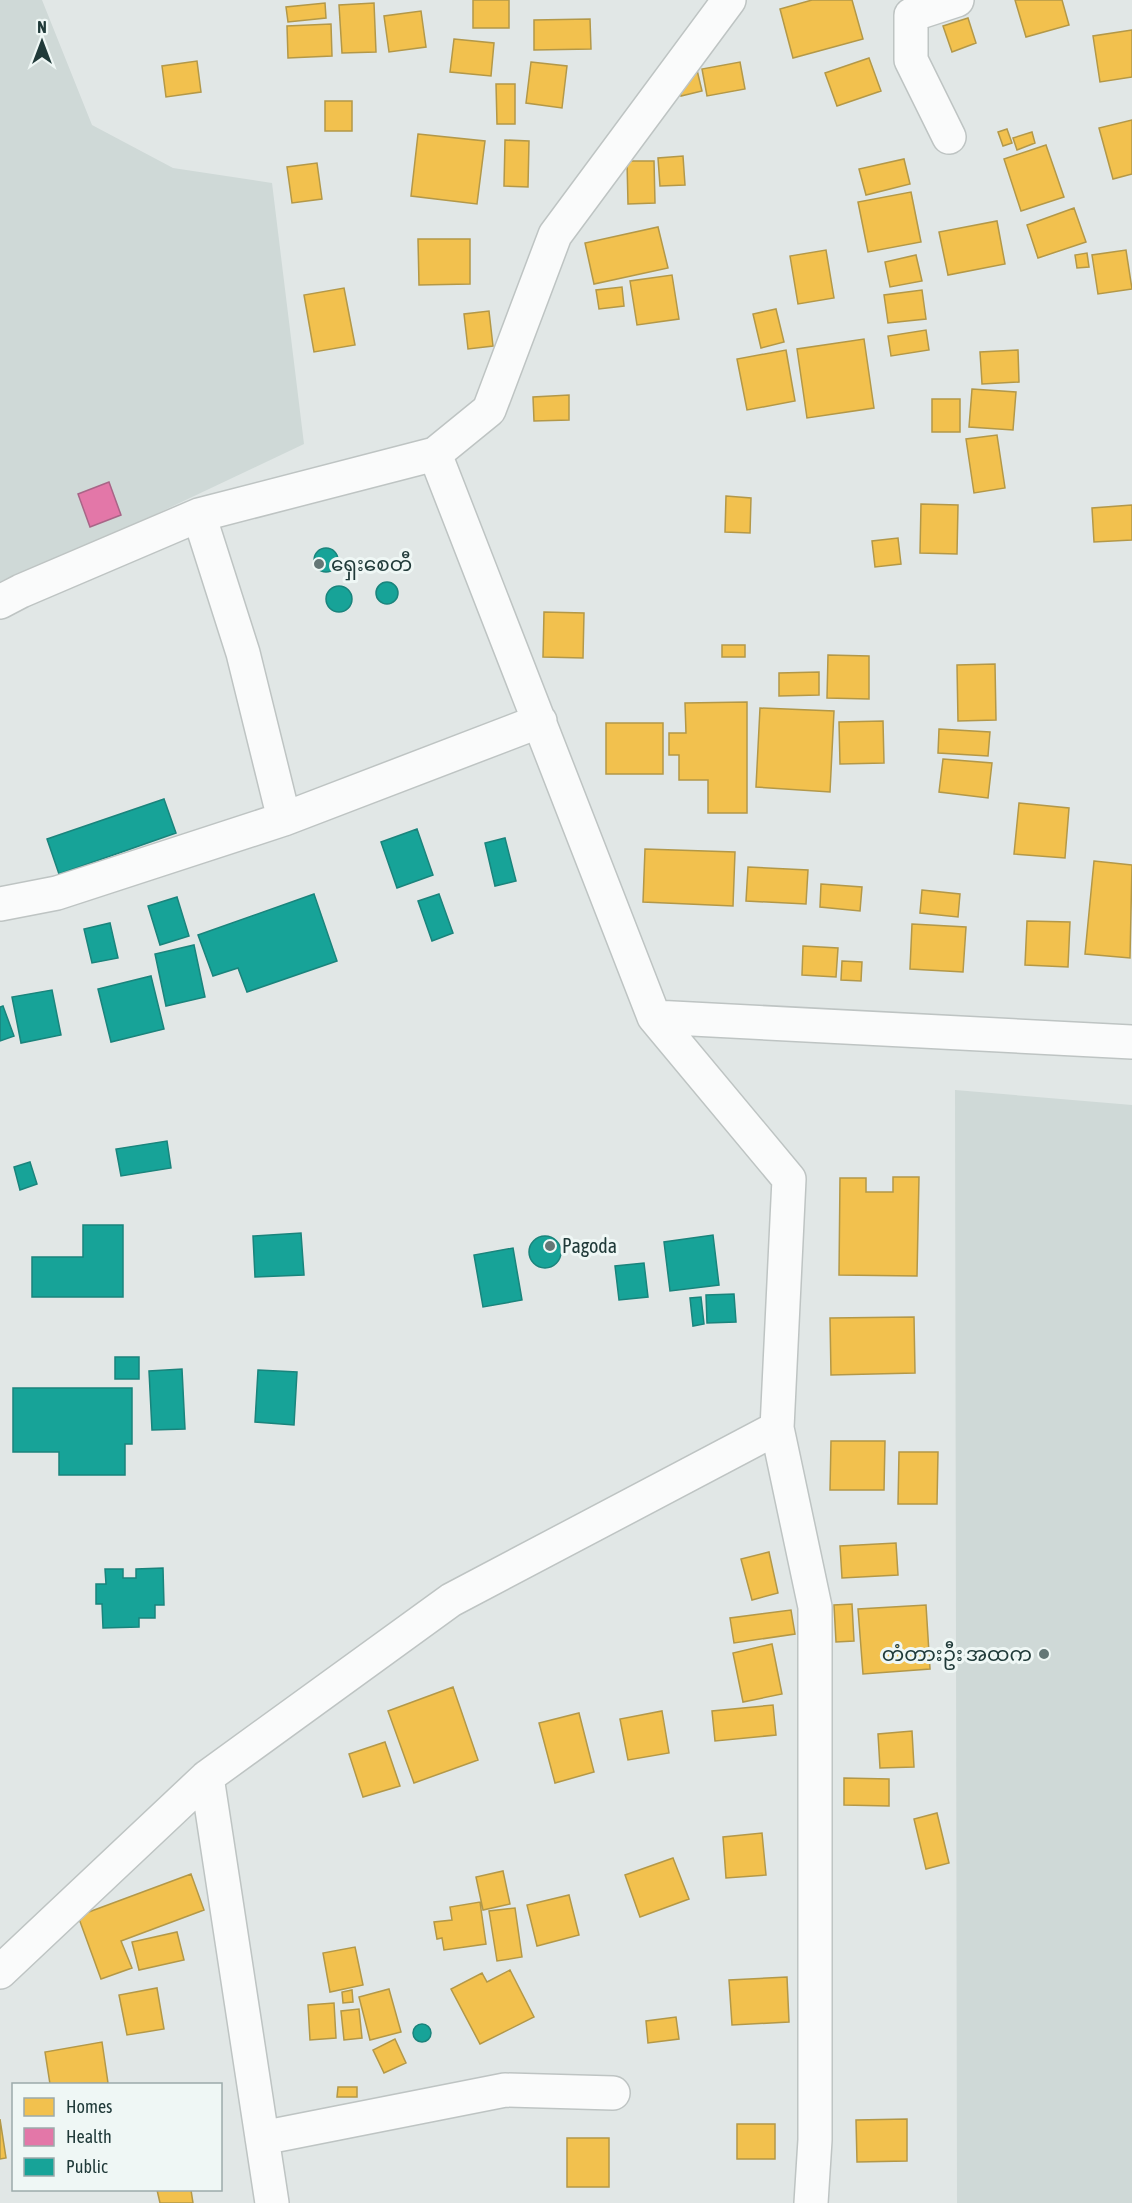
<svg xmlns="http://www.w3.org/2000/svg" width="1132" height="2203" viewBox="0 0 1132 2203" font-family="'Asap Condensed','Noto Sans Myanmar',sans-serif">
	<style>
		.built { fill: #cfd9d7 }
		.homes { fill: #f2c14e; stroke: #b39848; stroke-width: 1.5 }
		.health { fill: #e377a8; stroke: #a86587; stroke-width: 1.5 }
		.public { fill: #17a398; stroke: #1a847c; stroke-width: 1.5 }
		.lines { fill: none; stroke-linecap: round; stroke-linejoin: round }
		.minor-casing { stroke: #bec4c3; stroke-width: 36 }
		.minor { stroke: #fafbfb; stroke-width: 33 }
		.poi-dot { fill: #647776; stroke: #eff7f5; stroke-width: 2 }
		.labels { text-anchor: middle; stroke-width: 6; stroke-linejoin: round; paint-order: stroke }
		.poi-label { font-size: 20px; fill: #203a39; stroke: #eff7f5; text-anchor: start }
	</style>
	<rect width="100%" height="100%" fill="#e1e7e6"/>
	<path class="built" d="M0,0H42L92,125L173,168L272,183L304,444L0,588Z
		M955,1090L1132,1105V2203H957Z"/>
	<path class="homes" d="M473,0H509V28H473Z
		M812,0H852L863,39L793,58L780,9Z
		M1015,0H1062L1069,25L1026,37Z
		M325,3L326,18L288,22L286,7Z
		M374,3L376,52L342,53L339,5Z
		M421,11L426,47L389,52L384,16Z
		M968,18L976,43L952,52L943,26Z
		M590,19L591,49L534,50V20Z
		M331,24L332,56L288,58L287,26Z
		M1132,30V77L1100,82L1093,36Z
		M454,39L494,43L491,76L450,72Z
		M869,58L881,91L837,106L825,73Z
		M197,61L201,92L166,97L162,66Z
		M531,62L567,66L562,108L526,103Z
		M740,62L745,89L707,96L702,69Z
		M697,70L702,91L681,96L675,75Z
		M496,84H515V124H497Z
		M325,101H352V131H325Z
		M1132,120V174L1113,179L1099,128Z
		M1007,129L1012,143L1003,146L998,132Z
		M1032,132L1035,143L1017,150L1013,138Z
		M418,134L485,141L477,204L411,196Z
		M505,140L529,141L528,187L504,186Z
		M1046,145L1064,197L1021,211L1004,159Z
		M683,156L685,185L660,186L658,158Z
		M904,159L910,184L866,195L859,169Z
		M627,161H654L655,203L628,204Z
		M317,163L322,199L292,203L287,167Z
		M911,192L921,242L868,252L858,202Z
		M1074,208L1086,242L1038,258L1027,225Z
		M997,221L1005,264L948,275L939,232Z
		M658,227L668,268L594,284L585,243Z
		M418,239H470V284L419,285Z
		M826,250L834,298L798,304L790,256Z
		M1126,250L1132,289L1098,294L1092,255Z
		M1087,253L1089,267L1077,268L1075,255Z
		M916,255L922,281L890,287L885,262Z
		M672,275L679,319L637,325L630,281Z
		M622,287L624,306L599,309L596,290Z
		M344,288L355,345L314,352L304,295Z
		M922,290L926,319L888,323L884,295Z
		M776,309L784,342L761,348L753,314Z
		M489,311L493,346L468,349L464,314Z
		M926,330L929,350L891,356L888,336Z
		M864,339L874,408L807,418L797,349Z
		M786,350L795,401L747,410L737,359Z
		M1018,350L1019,382L982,384L980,352Z
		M972,389L1016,392L1013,430L969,427Z
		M569,395V420L534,421L533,397Z
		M932,399H960V432H932Z
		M997,435L1005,488L974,493L966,439Z
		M726,496L751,498L750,533L725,532Z
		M921,504L958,505L957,554L920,553Z
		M1132,505V540L1094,542L1092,508Z
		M898,538L901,564L875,567L872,541Z
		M544,612L584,613L583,658L543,657Z
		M722,645H745V657H722Z
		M828,655L869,656V699L827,698Z
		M995,664L996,720L958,721L957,665Z
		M819,672V695L779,696V673Z
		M747,702V813H708V780H679V755H669V733H686L685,703Z
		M760,708L834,711L830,792L756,787Z
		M883,721L884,763L840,764L839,722Z
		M606,723H663V774H606Z
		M939,729L990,732L988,756L938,753Z
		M943,759L992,763L988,798L939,792Z
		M1019,803L1069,808L1065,858L1014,854Z
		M645,849L735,852L733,906L643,902Z
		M1094,861L1132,865L1130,958L1085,954Z
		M748,867L808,870L806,904L746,901Z
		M821,884L862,887L860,911L820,907Z
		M922,890L960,894L958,917L920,913Z
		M1027,921L1070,922L1068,967L1025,965Z
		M912,924L966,927L963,972L910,969Z
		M803,946L838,948L836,977L802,975Z
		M842,961L862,962L861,981L841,980Z
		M893,1177H919L917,1276L839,1275L840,1178H866V1192H893Z
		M914,1317L915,1373L831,1375L830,1318Z
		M831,1441H885L884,1490H830Z
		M899,1452H938L937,1504H898Z
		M896,1543L898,1575L842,1578L840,1546Z
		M769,1552L778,1593L752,1600L741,1559Z
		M852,1604L854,1641L836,1642L834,1605Z
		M926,1605L930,1669L863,1674L858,1609Z
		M791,1610L795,1634L734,1643L730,1618Z
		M772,1644L782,1694L743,1702L733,1653Z
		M453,1687L478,1760L414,1783L388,1711Z
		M773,1705L776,1735L715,1741L712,1711Z
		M662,1711L669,1753L628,1760L620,1719Z
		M579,1713L594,1772L555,1783L539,1723Z
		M912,1731L914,1767L880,1768L878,1734Z
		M385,1742L400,1786L363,1797L349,1754Z
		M844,1778L889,1779V1806L844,1805Z
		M937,1813L949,1863L926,1869L914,1819Z
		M762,1833L766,1875L726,1878L723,1837Z
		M673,1858L689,1899L640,1917L625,1875Z
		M503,1871L510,1904L483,1910L476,1877Z
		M191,1874L204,1910L121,1941L132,1968L101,1979L78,1916Z
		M569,1895L579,1935L537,1946L527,1905Z
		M480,1902L486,1944L444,1950L442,1938L437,1939L434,1922L452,1920L450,1907Z
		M515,1908L522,1957L497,1961L489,1911Z
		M177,1932L184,1960L139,1970L132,1942Z
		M355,1947L363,1985L330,1992L323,1953Z
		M510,1970L534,2017L480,2044L451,1989L482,1973L487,1982Z
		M787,1977L789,2022L732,2025L729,1980Z
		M157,1988L164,2029L127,2035L119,1995Z
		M389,1989L401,2032L370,2040L359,1997Z
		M352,1990L353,2002L343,2003L342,1992Z
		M334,2003L336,2038L310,2040L308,2005Z
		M359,2009L362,2038L344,2040L341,2011Z
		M676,2017L679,2039L648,2043L646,2021Z
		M395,2039L406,2063L384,2073L373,2050Z
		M102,2042L108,2083L50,2084L45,2052Z
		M338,2087H357V2097H337Z
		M0,2119L6,2158L0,2159Z
		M907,2119V2161L857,2162L856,2120Z
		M737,2124H775V2159H737Z
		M567,2138H609V2187H567Z
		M157,2190H191L193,2203H160Z"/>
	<path class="health" d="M109,482L121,515L90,527L78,494Z"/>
	<path class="public" d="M314 560a12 12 0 1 1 24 0a12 12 0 1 1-24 0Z
		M376 593a11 11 0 1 1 22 0a11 11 0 1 1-22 0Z
		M326 599a13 13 0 1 1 26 0a13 13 0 1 1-26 0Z
		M164,799L176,833L59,874L47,839Z
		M417,829L433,875L397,888L381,842Z
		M505,838L516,881L495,886L485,843Z
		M314,894L337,961L247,992L238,968L213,976L198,935Z
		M439,894L453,933L432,941L418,901Z
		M177,897L189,936L160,945L148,906Z
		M110,923L118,958L92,963L84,929Z
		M194,945L205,997L166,1006L155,954Z
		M151,976L164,1029L111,1042L98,989Z
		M52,990L61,1035L21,1043L12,997Z
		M3,1006L14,1036L0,1041V1007Z
		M167,1141L171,1168L121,1176L116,1149Z
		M30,1162L37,1184L20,1190L14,1167Z
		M83,1225H123V1297H32V1257H83Z
		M301,1233L304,1275L255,1277L253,1236Z
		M713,1235L719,1285L670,1291L664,1242Z
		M529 1252a16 16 0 1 1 32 0a16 16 0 1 1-32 0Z
		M513,1248L522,1300L483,1307L474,1255Z
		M644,1263L648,1297L619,1300L615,1266Z
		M734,1294L736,1322L707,1323L706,1295Z
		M701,1297L704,1324L693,1326L690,1298Z
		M115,1357H139V1379H115Z
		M182,1369L185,1429L152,1430L149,1371Z
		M258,1370L297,1372L294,1425L255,1422Z
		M13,1388H132V1444H125V1475H59V1452H13Z
		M163,1568L164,1605H155V1618H139V1627L103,1628L102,1604H96V1584H106L105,1569H123V1578H136V1569Z
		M413 2033a9 9 0 1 1 18 0a9 9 0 1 1-18 0Z"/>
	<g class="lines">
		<g class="minor-casing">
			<path id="minor" d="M949,137L911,60V15L957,0
				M199,515L243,653L284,819
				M0,602L21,591L199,515L435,454L489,410L555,235L729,0
				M0,904L57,893L284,819L540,721
				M654,1017L1132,1042
				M777,1428L815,1607V2140L811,2203
				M207,1777L272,2203
				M0,1972L207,1777L451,1600L777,1428L789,1179L654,1017L435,454
				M262,2138L505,2090L613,2093"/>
		</g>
		<use href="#minor" class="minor"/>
	</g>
	<g class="poi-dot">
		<circle cx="319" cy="564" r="6"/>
		<circle cx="550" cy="1246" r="6"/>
		<circle cx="1044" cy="1654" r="6"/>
	</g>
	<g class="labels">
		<g class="poi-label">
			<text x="331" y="571">ရှေးစေတီ</text>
			<text x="562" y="1253">Pagoda</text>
			<text x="1032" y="1661" text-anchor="end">တံတားဦး အထက</text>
		</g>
	</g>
	<rect x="12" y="2083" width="210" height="108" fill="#eff7f5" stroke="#9cabaa" stroke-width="1.5"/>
	<rect x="24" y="2098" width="30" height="18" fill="#f2c14e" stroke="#9cabaa" stroke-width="1.5"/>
	<text x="66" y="2113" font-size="18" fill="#203a39">Homes</text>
	<rect x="24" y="2128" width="30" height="18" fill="#e377a8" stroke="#9cabaa" stroke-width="1.5"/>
	<text x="66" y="2143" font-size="18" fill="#203a39">Health</text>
	<rect x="24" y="2158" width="30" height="18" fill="#17a398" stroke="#9cabaa" stroke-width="1.5"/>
	<text x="66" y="2173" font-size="18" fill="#203a39">Public</text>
	<g transform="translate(42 42)" stroke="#eff7f5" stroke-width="4.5" paint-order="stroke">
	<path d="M0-4.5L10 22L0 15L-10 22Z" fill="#203a39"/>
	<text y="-9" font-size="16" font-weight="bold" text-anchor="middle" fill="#203a39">N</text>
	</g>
</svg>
